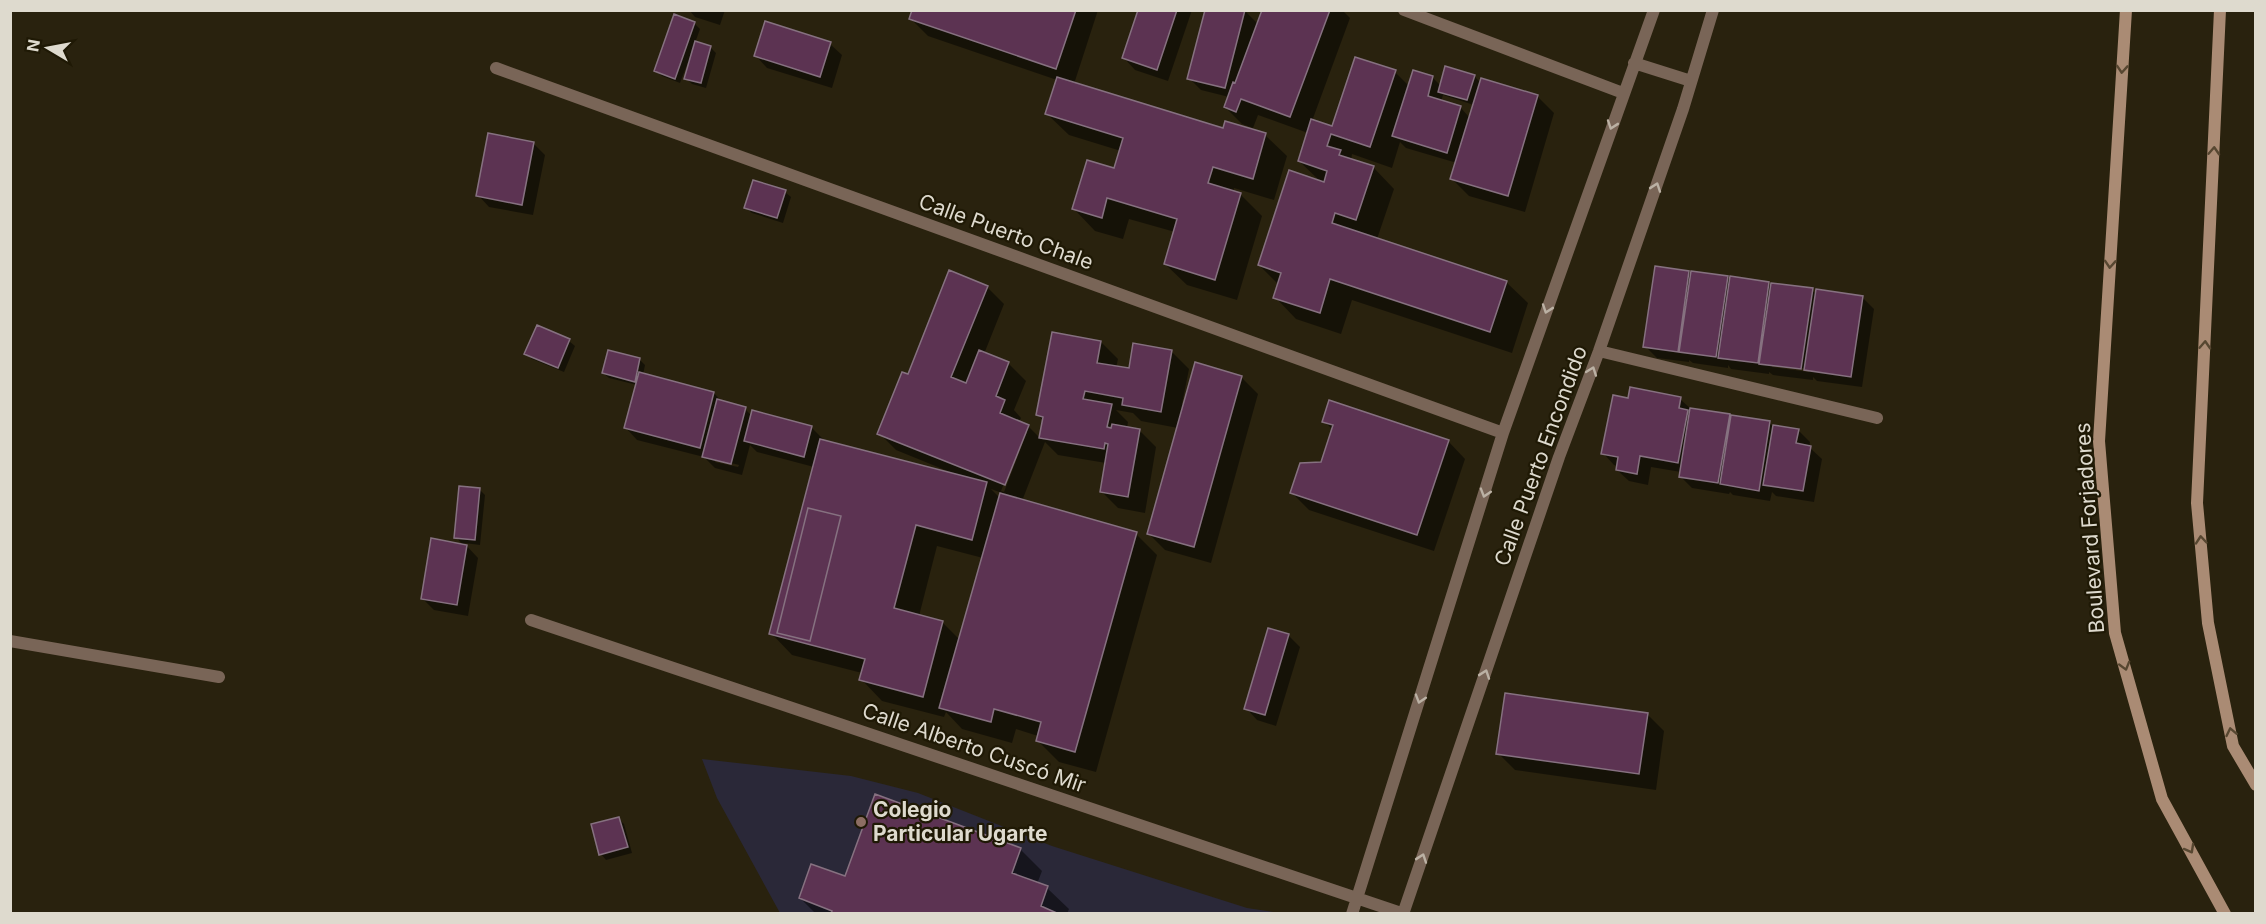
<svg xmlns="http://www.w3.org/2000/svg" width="2266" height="924" viewBox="0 0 2266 924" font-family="Inter,sans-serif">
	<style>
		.education { fill: #2a2838 }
		.shadow { fill: #0007; fill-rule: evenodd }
		.building { fill: #5c3352; stroke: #867180; stroke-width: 1.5 }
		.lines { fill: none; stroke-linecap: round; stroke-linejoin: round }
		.minor { stroke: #796557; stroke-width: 12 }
		.secondary { stroke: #aa8b74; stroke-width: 12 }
		.oneway { stroke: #574731 }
		.oneway2 { stroke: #bbb1a4 }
		.education-dot { fill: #8d6e63; stroke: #1f1905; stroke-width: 2 }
		.labels { text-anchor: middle; stroke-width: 4.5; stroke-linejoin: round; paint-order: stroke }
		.street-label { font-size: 21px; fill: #dedace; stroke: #1f1905 }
		.poi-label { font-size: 21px; font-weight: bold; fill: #dedace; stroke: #1f1905; text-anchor: start }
	</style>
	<rect width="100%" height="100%" fill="#29220e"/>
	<path class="education" d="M702,759L851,776L918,793L1052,846L1247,908L1281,913H780L717,798Z"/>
	<path class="shadow" d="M689,10H725L720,25L695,17Z
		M914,10H1098L1074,84L1224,130L1265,135L1287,156L1274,200L1234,188L1233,192L1240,194L1262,216L1237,300L1187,285L1165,264L1175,232L1129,219L1123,239L1095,231L1074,209L1115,170L1121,151L1069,135L1047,114L1057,80L928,36L911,19Z
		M1140,10H1192L1168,81L1135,70L1124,58Z
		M1263,10H1342L1350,18L1312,121L1333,128L1395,72L1409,86L1414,72L1433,78L1441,86L1474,76L1481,83L1537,96L1554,113L1525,212L1469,196L1452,179L1457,163L1406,148L1400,142L1392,168L1352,154L1351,160L1373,167L1394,189L1377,239L1506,282L1528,303L1512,353L1352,300L1341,334L1296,319L1275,297L1279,285L1259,265L1322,183L1299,161L1308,133L1258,115L1253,128L1242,124L1225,107L1229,97L1201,90L1189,78L1245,11L1258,24ZM1443,95L1474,105L1470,118L1460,107L1441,102Z
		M694,23L700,29L695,43L710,47L716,53L706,88L692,84L686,78L690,63L688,62L680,83L662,76L656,71Z
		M830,44L842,55L832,88L767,68L756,56Z
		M533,143L545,155L533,215L489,207L478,195Z
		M785,192L791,197L783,223L752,213L746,208Z
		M1689,272L1692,275L1727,277L1731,281L1768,284L1772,287L1812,290L1816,294L1862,297L1874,309L1862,387L1817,381L1813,377V380L1773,375L1769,372V374L1731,369L1728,365V368L1693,363L1689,360V362L1657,358L1645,346ZM1772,364L1809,369V372L1772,367Z
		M987,287L1004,304L984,354L1008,363L1026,381L1014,410L1021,418L1019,422L1028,426L1040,438L1043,421L1038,415L1101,342L1118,359L1116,368L1130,370L1172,352L1189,369L1182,404L1241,377L1258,394L1211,563L1165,550L1148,533L1178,428L1141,421L1133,413L1116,410L1128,422L1127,428L1139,430L1156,447L1145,513L1118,508L1101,491L1106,463L1058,455L1045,442L1022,501L1136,534L1157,555L1096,772L1059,762L1037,740L1038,736L1016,729L1012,743L962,729L946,712L944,717L882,701L861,679L862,673L792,655L771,633L814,467L757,452L750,445L742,475L715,468L704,457L637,440L626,428L637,385L609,378L603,373L609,352L640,360L645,365L643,375L714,393L723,403L745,409L752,416L811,427L823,439V441L949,474L950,472L896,450L879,433L909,376ZM1024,432H1027L1004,492L1001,491ZM715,459L739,465L738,467L715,462ZM991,489L1002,493L1000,498ZM937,546L983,558L960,640L942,622L919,616Z
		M569,341L575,346L564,372L532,359L526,354Z
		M1680,399L1691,409L1729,416L1732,419L1769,423L1773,426L1798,430L1810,442L1809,447L1822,459L1814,502L1776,496L1772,492L1770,501L1733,495L1730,492L1729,494L1692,488L1680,476L1681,472L1651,467L1648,485L1629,481L1617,470L1618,466L1614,465L1603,453L1629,400Z
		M1324,421L1448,441L1465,459L1434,551L1309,510L1292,493L1322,463L1333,430Z
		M479,489L485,495L480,545L464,543L478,558L468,616L434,610L422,598L464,546L456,537Z
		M1288,635L1300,647L1276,726L1257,720L1246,708Z
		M1647,714L1664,731L1656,790L1515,770L1498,753Z
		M618,818L624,824L632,853L606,860L601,854Z
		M1020,849L1042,871L1037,884L1047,888L1069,909L1067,914H816L800,898L846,878Z"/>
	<path class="building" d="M912,10H1076L1056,69L909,19Z
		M1138,10H1177L1157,70L1122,58Z
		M1205,10H1245L1225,88L1187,79Z
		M1262,10H1330L1290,117L1241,99L1236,112L1224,107L1233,82L1235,83Z
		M674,14L695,22L675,79L654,71Z
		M765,21L831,42L820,77L754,56Z
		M695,41L711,46L701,83L684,79Z
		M1355,57L1396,70L1370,147L1331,134L1327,146L1341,150L1339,155L1374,166L1356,220L1335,213L1332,223L1507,281L1490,332L1330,279L1320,313L1273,298L1281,273L1258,265L1289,170L1324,182L1327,171L1298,161L1311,119L1332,126Z
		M1445,66L1475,75L1467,100L1438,92Z
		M1413,70L1433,76L1428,96L1461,106L1447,153L1392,136Z
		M1057,77L1223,128L1225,121L1266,133L1253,179L1213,167L1208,183L1241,193L1215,280L1164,264L1177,219L1107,198L1102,218L1072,209L1087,160L1114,168L1123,138L1045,114Z
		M1481,78L1538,95L1508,196L1450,179Z
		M488,133L534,142L522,205L476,196Z
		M753,180L786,190L777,218L744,208Z
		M1655,266L1689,271L1678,352L1643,347Z
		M949,270L988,286L951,377L966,383L979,350L1009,362L996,396L1005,400L1000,413L1029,425L1005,485L877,434L902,372L908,374Z
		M1691,271L1728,276L1716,357L1679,352Z
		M1730,276L1769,282L1758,363L1718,358Z
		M1771,283L1813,288L1801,369L1759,364Z
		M1816,289L1863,296L1851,377L1804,370Z
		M537,325L570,339L558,368L524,354Z
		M1052,332L1101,341L1097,363L1129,368L1133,343L1172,350L1161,412L1122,405L1123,398L1085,391L1083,399L1112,404L1107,427L1111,428L1112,424L1140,429L1128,497L1100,492L1108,444L1105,443L1104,449L1039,438L1043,417L1036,415Z
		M608,350L640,358L635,382L602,373Z
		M1195,362L1242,376L1194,547L1147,534Z
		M639,372L714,392L700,448L624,428Z
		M1630,387L1681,397L1679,408L1688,410L1678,463L1640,456L1637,474L1616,470L1618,457L1601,454L1613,395L1628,398Z
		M717,399L746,407L731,464L702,457Z
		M1329,400L1449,440L1417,535L1290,493L1300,463L1321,462L1333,425L1322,422Z
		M1690,408L1730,414L1718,483L1679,477Z
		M752,410L812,426L804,457L744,441Z
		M1731,415L1770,421L1759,491L1720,484Z
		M1773,425L1799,429L1796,443L1811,446L1803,491L1763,485Z
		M820,439L987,482L972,540L916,525L894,608L943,621L923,697L859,680L865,659L769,634Z
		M459,486L480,488L475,540L454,538Z
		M1000,493L1137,532L1075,752L1036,741L1041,722L994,709L991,722L939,708Z
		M808,508L841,516L810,641L777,633Z
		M431,538L467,545L457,605L421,599Z
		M1268,628L1289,634L1265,715L1244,709Z
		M1505,693L1648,713L1639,774L1496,754Z
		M875,794L1021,848L1012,873L1048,886L1041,906L1059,914H831L832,911L799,898L811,864L845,876Z
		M619,817L628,847L599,855L591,824Z"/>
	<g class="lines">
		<path class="minor" d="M1404,10L1623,93
			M1634,63L1691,81
			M496,68L1503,433
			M1599,351L1877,418
			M531,620L1404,914
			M10,641L219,677
			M1352,914L1503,433L1654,10
			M1403,914L1559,457L1599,351L1683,109L1713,10"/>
		<path class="secondary" d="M2126,10L2099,441L2115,633L2162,799L2225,914
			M2220,10L2197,503L2208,623L2233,746L2256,785"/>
	</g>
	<defs><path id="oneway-chevron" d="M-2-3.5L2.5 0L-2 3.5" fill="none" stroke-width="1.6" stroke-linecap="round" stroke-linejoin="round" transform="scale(1.5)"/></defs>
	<g class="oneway">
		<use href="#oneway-chevron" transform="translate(2122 69) rotate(94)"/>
		<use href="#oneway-chevron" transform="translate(2214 151) rotate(-87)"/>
		<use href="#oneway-chevron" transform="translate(2110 264) rotate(94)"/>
		<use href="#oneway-chevron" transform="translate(2205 345) rotate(-87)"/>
		<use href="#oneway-chevron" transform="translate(2201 540) rotate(-95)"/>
		<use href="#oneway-chevron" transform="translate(2125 666) rotate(74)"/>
		<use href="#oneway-chevron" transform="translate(2231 732) rotate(-102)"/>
		<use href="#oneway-chevron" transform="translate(2190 849) rotate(61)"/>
	</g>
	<g class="oneway2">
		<use href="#oneway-chevron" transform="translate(1612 125) rotate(109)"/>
		<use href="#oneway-chevron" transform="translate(1656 187) rotate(-71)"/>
		<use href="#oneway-chevron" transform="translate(1547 309) rotate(109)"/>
		<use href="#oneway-chevron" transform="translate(1592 371) rotate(-70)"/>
		<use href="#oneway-chevron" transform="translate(1485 493) rotate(107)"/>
		<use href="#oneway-chevron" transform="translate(1485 674) rotate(-71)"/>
		<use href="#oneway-chevron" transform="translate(1420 699) rotate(107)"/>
		<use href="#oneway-chevron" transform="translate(1422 858) rotate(-71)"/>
	</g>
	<circle class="education-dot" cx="861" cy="822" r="6"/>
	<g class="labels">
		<g class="street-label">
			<text transform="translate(1006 232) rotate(20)" y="7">Calle Puerto Chale</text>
			<text transform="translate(1541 456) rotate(-70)" y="7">Calle Puerto Encondido</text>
			<text transform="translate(2090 528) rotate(-94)" y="7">Boulevard Forjadores</text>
			<text transform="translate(974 748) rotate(19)" y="7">Calle Alberto Cuscó Mir</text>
		</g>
		<g class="poi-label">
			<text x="873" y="817">Colegio<tspan x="873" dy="24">Particular Ugarte</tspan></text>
		</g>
	</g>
	<rect width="2266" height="924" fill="none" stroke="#dedace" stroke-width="24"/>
	<g transform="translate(48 48) rotate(280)" stroke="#1f1905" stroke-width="4.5" paint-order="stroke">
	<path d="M0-4.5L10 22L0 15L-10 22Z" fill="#dedace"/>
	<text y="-9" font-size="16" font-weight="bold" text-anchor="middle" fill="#dedace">N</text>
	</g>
</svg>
